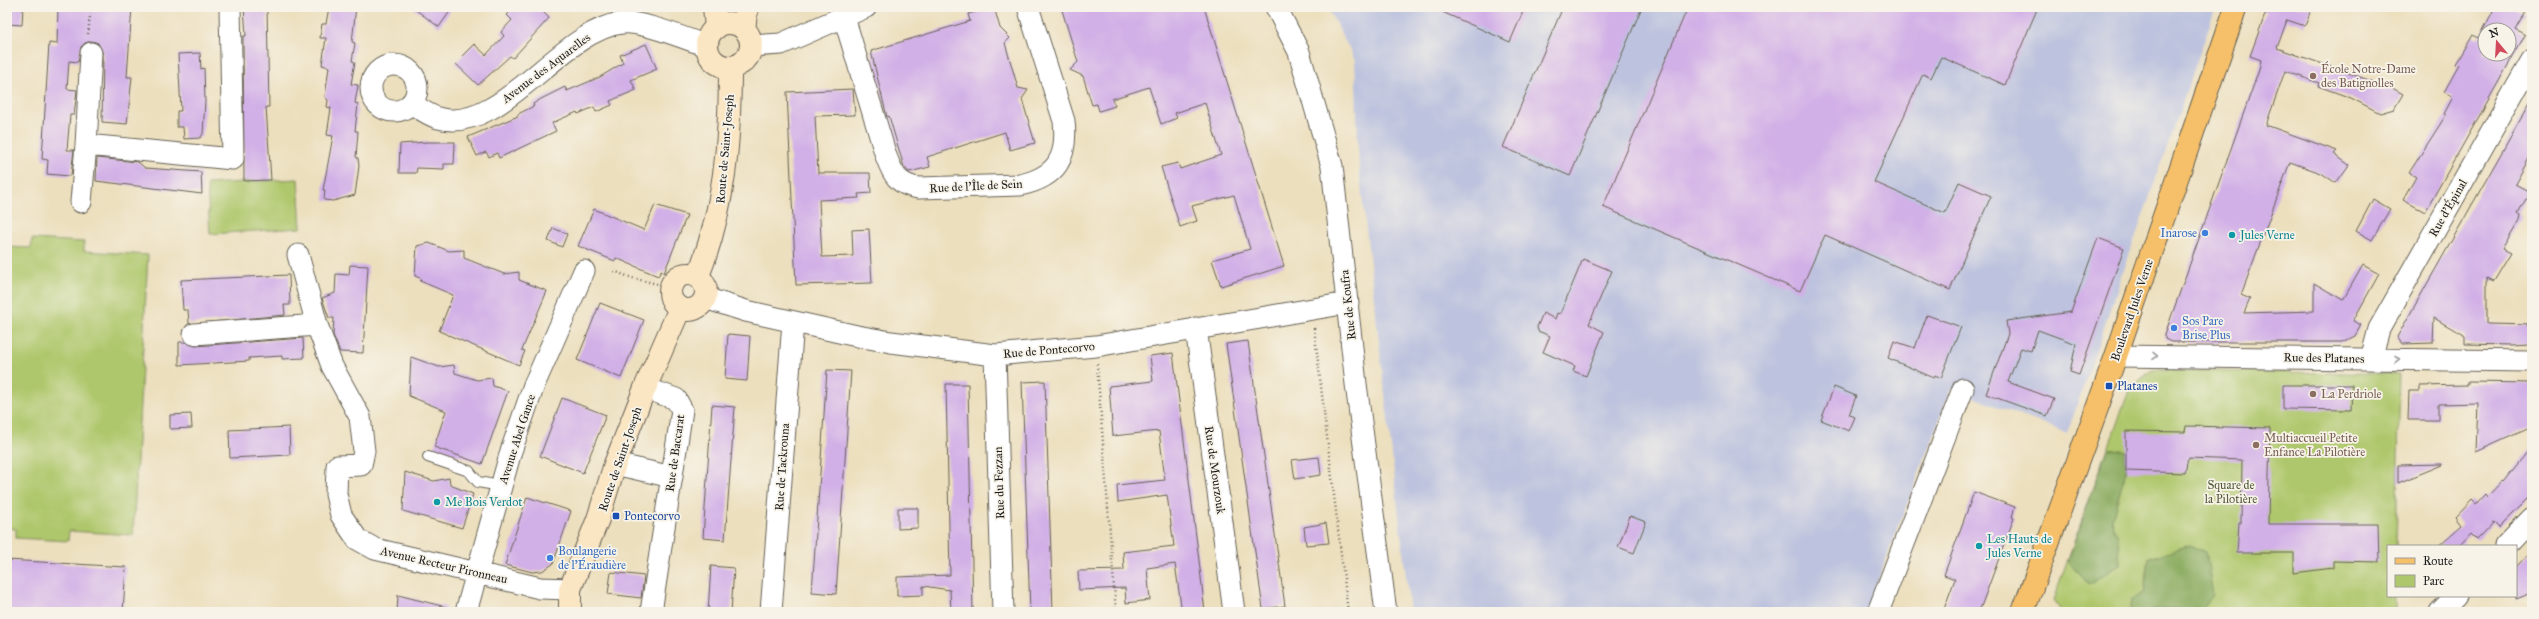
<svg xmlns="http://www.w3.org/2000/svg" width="2539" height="619" viewBox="0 0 2539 619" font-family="'IM FELL Great Primer',serif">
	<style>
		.industrial { fill: #bdc3de }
		.green { fill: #afc76c; stroke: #667244 }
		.forest { fill: #8bac60; stroke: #54643e }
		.building { fill: #d1afe7; fill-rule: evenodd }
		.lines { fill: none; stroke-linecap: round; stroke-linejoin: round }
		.lane-casing { stroke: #656054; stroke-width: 12 }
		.street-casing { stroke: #656054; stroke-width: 23 }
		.secondary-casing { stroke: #656054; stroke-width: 24 }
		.primary-casing { stroke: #656054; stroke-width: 24 }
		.path { stroke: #656054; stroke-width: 2.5; stroke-dasharray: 1 3; stroke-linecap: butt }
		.lane { stroke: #fff; stroke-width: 10 }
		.street { stroke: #fff; stroke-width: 21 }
		.secondary { stroke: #fbe6c4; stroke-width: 22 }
		.primary { stroke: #f6c06b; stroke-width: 22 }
		.oneway { stroke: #999 }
		.education-dot { fill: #8d6e63; stroke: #f7f3e8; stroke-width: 1.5 }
		.shop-dot { fill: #3f7fe0; stroke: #f7f3e8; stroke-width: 1.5 }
		.culture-dot { fill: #0f9aa8; stroke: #f7f3e8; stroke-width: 1.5 }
		.transit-dot { fill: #1a4fb4; stroke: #f7f3e8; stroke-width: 1.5 }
		.labels { text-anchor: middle; stroke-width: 3.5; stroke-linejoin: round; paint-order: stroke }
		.street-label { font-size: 12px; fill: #1c1c1c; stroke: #f7f3e8 }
		.education-label { font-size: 12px; fill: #785e54; stroke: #f7f3e8; text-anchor: start }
		.shop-label { font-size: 12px; fill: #366cbe; stroke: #f7f3e8; text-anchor: start }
		.culture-label { font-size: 12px; fill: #0d838f; stroke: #f7f3e8; text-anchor: start }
		.transit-label { font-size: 12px; fill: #164399; stroke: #f7f3e8; text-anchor: start }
		.park-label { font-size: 12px; fill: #4f5838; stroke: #f7f3e8 }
	</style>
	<rect width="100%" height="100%" fill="#f7f3e8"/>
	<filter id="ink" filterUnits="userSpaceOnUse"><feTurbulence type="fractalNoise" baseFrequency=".025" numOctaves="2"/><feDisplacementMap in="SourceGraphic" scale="8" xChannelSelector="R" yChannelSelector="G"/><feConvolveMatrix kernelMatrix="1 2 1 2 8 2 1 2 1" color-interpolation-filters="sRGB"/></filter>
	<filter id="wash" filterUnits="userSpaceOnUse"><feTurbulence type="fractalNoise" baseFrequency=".012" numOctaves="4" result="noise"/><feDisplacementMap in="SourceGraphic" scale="16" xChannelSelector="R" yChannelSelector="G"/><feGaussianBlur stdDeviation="0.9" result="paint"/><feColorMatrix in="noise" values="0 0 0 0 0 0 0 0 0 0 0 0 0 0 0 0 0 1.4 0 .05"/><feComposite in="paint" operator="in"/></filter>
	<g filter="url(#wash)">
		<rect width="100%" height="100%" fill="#ecdfbd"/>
		<path class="industrial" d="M1327,7H2216L2067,433L1951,389L1866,612H1410L1359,168L1355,60Z"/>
		<path class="green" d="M298,179L301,228L210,234L207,184Z
			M32,239L84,242V251L148,255L133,535L69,531L68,541L16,538V529L7,528V247L31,248Z
			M2153,370L2400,374L2396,546H2388V596H2395V612H2062L2053,600L2131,385Z"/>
		<path class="forest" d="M2108,448L2126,451V471L2112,519L2113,528L2118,536L2120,565L2088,584L2068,560Z
			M2189,545L2206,552L2213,595L2201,611L2153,609L2152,612H2129L2131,601L2144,592L2149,558Z"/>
		<g id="blocks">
			<path class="building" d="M7,7H23L22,25L7,24Z
				M58,7H132L127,77H132L127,124L102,122L103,54L98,43L92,41L85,43L81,47L78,62L69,61L67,89L77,90L74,115H70L67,150H74L71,175L69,176L47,174L48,160L42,159L49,43L57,44Z
				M244,7H267L269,107H266L271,180L244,181L243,36H246Z
				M329,7H356L352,42L355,43L352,61L355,62L351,84L358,85L355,103L358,104L355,131H358L356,157L358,158L359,166L355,195L333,201L324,200L325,190H323L333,136L327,135L331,108L327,107L328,100L325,97L329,67L322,65L326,38H320L322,24H326Z
				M412,7H453L439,27Z
				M514,7H538L549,18L513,58L510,56L478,85L455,63L474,44L486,55L504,36L501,32L512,20L507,15Z
				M994,7L1000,28L1010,38L1005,43L1018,88L1028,90L1022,99L1035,143L1010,150L1005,132L927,157L930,167L909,172L904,167L889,116L887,117L871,51L970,21L968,14Z
				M1061,7H1204L1284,266L1221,286L1212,260L1250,249L1234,195L1192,206L1197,221L1180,227L1161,167L1178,163L1180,169L1221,155L1205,103L1175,113L1177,118L1161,124L1149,87L1112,99L1115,106L1099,111L1097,104L1092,105L1083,76L1070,70L1078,62Z
				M1431,7H1525L1510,42Z
				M1563,7H1642L1570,176L1503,147Z
				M1688,7H2038L2005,85L1941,57L1931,78L1923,74L1874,182L1945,213L1959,182L1991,196L1950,290L1825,235L1800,291L1603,207Z
				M2257,7H2312L2305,26L2287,20L2277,48L2377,83L2378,80L2403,94L2394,109L2380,113L2351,98L2318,86L2319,83L2285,71L2266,125L2337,151L2334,154L2349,165L2336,183L2321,173L2290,162L2241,295L2250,299L2244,313L2314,311V283L2343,300L2363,265L2379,274L2353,321L2361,325L2355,336L2343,342H2171L2165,339V334L2259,70L2261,60L2250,56L2266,12L2257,9Z
				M2495,7H2516L2525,12L2515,29L2525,35L2425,212L2403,200L2416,177L2409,173L2446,115L2444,114L2453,97L2444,92L2459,65L2456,64L2473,35L2479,38ZM2485,30H2509V54H2485Z
				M646,44L657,69L631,80L636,90L610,101L612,105L596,112L594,107L578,114L577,112L552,123L556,131L499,158L497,153L489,157L486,152L477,156L468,137L518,116V114L534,106L533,104L541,99L565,87L567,91L600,77L623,63L620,55Z
				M200,53L201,69L204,68L205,101L203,134L200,138L184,139L183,127H177V111H181L178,54Z
				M853,89L855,115L815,116L818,173H870L871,193L858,194L859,198L819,200L822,257L853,256L852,230L869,229L872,283L796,285L787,92Z
				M2532,99V153L2515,184L2530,192L2518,213L2521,215L2520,220L2503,249L2511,253L2494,281L2487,278V324L2532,325V340H2529V344L2510,345L2465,344V336L2434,318L2433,343L2402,344L2397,337Z
				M427,142H455L454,164H444V169L417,168L416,173H399L400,144Z
				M97,158L138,162L145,168L201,172L202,194L96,181Z
				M2373,199L2390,209L2372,240L2356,231Z
				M655,205L687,215L664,273L661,271L658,276L616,258L615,261L578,246L594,209L644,230Z
				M553,228L567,234L562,247L548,241Z
				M2098,238L2124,248L2079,375L2070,372L2076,344L2038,330L2031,351L2021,348L2008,382L2054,399L2047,416L1986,394L2008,334L2006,321L2071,312Z
				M429,243L449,251L464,250V258L504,274L519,272V280L547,291L522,350L525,351L519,365L439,331L453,295L420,281L422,279L415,276L417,246Z
				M1583,259L1612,271L1589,324L1604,332L1586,376L1573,371L1575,366L1543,352L1550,336L1538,331L1537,327L1543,313L1555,319L1557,313L1560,314Z
				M350,265L368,266L363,353L340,352L333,335L334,318H329L322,298L335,293L336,274L349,275Z
				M289,275L290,305H284L285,315L189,324L188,310H183L181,280Z
				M600,303L644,320L621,378L577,360Z
				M1927,315L1961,327L1941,378L1935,375L1934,378L1888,358L1894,341L1915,348Z
				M728,334L750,336L747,381L725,379Z
				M303,338L304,358L282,359V356L265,357L249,358V361L179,365V342H185L195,346Z
				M1248,341L1285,606L1263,609L1226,344Z
				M1173,353L1198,552L1205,612H1182L1175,564L1147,568L1150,600L1126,603L1125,588L1079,590L1078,571L1124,570L1123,552L1174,546L1167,495L1118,502L1117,485L1165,480L1159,431L1113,436L1109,386L1153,381L1150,356Z
				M411,357L439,367L454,365L455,373L477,380L492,378L493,386L508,391L482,464L434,447L446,411L409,396Z
				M827,370L851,371L836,594L812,592Z
				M1045,381L1053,612H1030L1022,382Z
				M2468,382L2532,383V426L2476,451L2478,403L2439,404V420H2408L2409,391H2420V386L2468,385Z
				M946,384H968L973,612H951L950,590L923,586V595L897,596V577L950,575Z
				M2283,385H2352L2351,410L2283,409Z
				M1834,387L1856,396L1849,415L1855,417L1849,431L1821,420Z
				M562,398L606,415L583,473L540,456Z
				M712,405L735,407L725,540L703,538Z
				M191,414L192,428L170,429V415Z
				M2186,426L2270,428L2268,524H2378L2379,562L2333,561V568L2294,573V553H2237L2239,523H2241L2242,460L2188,458L2185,473L2126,471V431L2185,432Z
				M289,427L290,455L230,458L229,430Z
				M2532,447V494L2499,527L2494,522L2477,540L2471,534L2460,546H2438L2462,525L2456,517L2472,500L2476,504L2485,494L2487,497L2502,481L2504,482Z
				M1319,457L1321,475L1295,479L1292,460Z
				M2442,464V465L2398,483V465Z
				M405,472L434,481L449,478L450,485L473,494L462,528L403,511Z
				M1974,492L2015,507L2012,517L2014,518L1979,612H1952L1944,609L1955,579L1944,575Z
				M527,497L571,511L553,564L542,571L532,572L505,565Z
				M898,508H918V528L898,529Z
				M1630,516L1646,522L1634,553L1618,547Z
				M1326,523L1329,543L1306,545L1304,527Z
				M2532,550V593L2516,599V567Z
				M7,560L126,567L123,612H7Z
				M711,566L734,568L731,612H708Z
				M611,572L644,576L641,598L608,594Z
				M398,595L446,607V612H397Z"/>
		</g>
	</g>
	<g filter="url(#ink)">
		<use href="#blocks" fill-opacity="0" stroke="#656054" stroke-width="1"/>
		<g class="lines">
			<g class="lane-casing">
				<path id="lane" d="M428,457L469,471L478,482L501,486"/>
			</g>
			<g class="street-casing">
				<path id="street" d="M1276,7L1299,52L1332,166L1356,384L1386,612
					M844,17L886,156C893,175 898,185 919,188L1020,185C1057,177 1068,158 1064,121L1028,7
					M751,46L781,44L866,7
					M91,53L86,145L233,159L230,7
					M371 88a23 23 0 1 1 46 0a23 23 0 1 1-46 0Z
					M411,103C420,109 428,115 438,118C501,136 560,30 622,23C643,21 686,39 707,46
					M81,202L86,145
					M298,255L317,325L332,366L360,417L364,451L361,465L337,466L336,494L341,515L357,539L375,549L540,588L570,589
					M705,298L746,311L857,336L891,342L995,355L1096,346L1348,303
					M1196,328L1234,612
					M194,334L317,325
					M995,355L1003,612
					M2116,356L2532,361
					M2371,359L2379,329L2532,60
					M645,388L676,399L682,410L651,612
					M615,464L672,477
					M2505,546L2532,518
					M466,612L511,451L534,385L584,271
					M771,612L793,322
					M1878,612L1963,389
					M2440,612L2456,596"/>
			</g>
			<g class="secondary-casing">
				<path id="secondary" d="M714,7L716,28
					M707 45a22 22 0 1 1 44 0a22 22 0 1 1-44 0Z
					M744,29L747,7
					M670 292a18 18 0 1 1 36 0a18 18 0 1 1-36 0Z
					M698,276C725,208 730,140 730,67
					M570,612V589L598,519L615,464L645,388L680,308"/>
			</g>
			<g class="primary-casing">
				<path id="primary" d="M2023,612L2116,356L2236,7"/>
			</g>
			<path class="path" d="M88,34L91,7
				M614,271L632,278L666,286
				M1314,328L1348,612
				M1097,364L1116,612"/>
			<use href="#lane" class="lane"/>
			<use href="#street" class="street"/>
			<use href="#secondary" class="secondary"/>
			<use href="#primary" class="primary"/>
		</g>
		<defs><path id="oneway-chevron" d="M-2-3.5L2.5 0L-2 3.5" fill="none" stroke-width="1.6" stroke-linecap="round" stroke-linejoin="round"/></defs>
		<g class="oneway">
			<use href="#oneway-chevron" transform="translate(2155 356) rotate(1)"/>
			<use href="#oneway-chevron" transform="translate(2397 359) rotate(1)"/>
		</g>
	</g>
	<g class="education-dot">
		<circle cx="2313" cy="76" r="4"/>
		<circle cx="2313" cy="394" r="4"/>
		<circle cx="2256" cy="445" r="4"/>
	</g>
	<g class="shop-dot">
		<circle cx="2205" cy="233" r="4"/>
		<circle cx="2174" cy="328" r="4"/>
		<circle cx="550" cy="558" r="4"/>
	</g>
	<g class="culture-dot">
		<circle cx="2232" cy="235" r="4"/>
		<circle cx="437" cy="502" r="4"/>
		<circle cx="1979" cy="546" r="4"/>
	</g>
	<g class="transit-dot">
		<rect x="2105" y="382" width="8" height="8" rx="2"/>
		<rect x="612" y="512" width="8" height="8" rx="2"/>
	</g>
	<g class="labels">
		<g class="street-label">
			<text transform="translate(546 68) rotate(-37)" y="4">Avenue des Aquarelles</text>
			<text transform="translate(725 149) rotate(-85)" y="4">Route de Saint-Joseph</text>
			<text transform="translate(976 186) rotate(-3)" y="4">Rue de l'Île de Sein</text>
			<text transform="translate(2448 208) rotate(-60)" y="4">Rue d'Épinal</text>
			<text transform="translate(1348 305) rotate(-96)" y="4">Rue de Koufra</text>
			<text transform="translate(2132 310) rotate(-71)" y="4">Boulevard Jules Verne</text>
			<text transform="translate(1049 350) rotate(-5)" y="4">Rue de Pontecorvo</text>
			<text transform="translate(2324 358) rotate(1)" y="4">Rue des Platanes</text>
			<text transform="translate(517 439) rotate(-72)" y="4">Avenue Abel Gance</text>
			<text transform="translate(675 453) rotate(-82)" y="4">Rue de Baccarat</text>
			<text transform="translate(620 459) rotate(-71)" y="4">Route de Saint-Joseph</text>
			<text transform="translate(782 467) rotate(-86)" y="4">Rue de Tackrouna</text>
			<text transform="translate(1215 470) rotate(82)" y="4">Rue de Mourzouk</text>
			<text transform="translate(999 483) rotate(-92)" y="4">Rue du Fezzan</text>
			<text transform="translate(444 565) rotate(13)" y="4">Avenue Recteur Pironneau</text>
		</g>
		<g class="education-label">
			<text x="2321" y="73">École Notre-Dame<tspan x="2321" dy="14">des Batignolles</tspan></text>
			<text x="2321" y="398">La Perdriole</text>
			<text x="2264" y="442">Multiaccueil Petite<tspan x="2264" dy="14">Enfance La Pilotière</tspan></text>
		</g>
		<g class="shop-label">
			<text x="2197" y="237" text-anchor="end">Inarose</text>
			<text x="2182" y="325">Sos Pare<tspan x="2182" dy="14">Brise Plus</tspan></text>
			<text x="558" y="555">Boulangerie<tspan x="558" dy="14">de l'Éraudière</tspan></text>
		</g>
		<g class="culture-label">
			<text x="2240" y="239">Jules Verne</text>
			<text x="445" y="506">Me Bois Verdot</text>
			<text x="1987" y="543">Les Hauts de<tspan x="1987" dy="14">Jules Verne</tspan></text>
		</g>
		<g class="transit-label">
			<text x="2117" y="390">Platanes</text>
			<text x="624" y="520">Pontecorvo</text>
		</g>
		<g class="park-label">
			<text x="2231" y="489">Square de<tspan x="2231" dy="14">la Pilotière</tspan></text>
		</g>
	</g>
	<rect width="2539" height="619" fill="none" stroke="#f7f3e8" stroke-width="24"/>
	<rect x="2387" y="545" width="130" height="52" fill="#f7f3e8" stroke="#9f9d96"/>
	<rect x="2395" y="558" width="20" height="6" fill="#f6c06b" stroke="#9f9d96"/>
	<text x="2423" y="565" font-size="12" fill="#1c1c1c">Route</text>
	<rect x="2395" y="575" width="20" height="12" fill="#afc76c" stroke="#9f9d96"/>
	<text x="2423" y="585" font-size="12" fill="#1c1c1c">Parc</text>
	<g transform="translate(2497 42) rotate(342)"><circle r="19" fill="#f7f3e8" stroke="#9f9d96"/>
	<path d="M0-3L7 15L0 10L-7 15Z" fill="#d1495b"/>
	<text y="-6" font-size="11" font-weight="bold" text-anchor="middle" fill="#1c1c1c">N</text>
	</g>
</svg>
